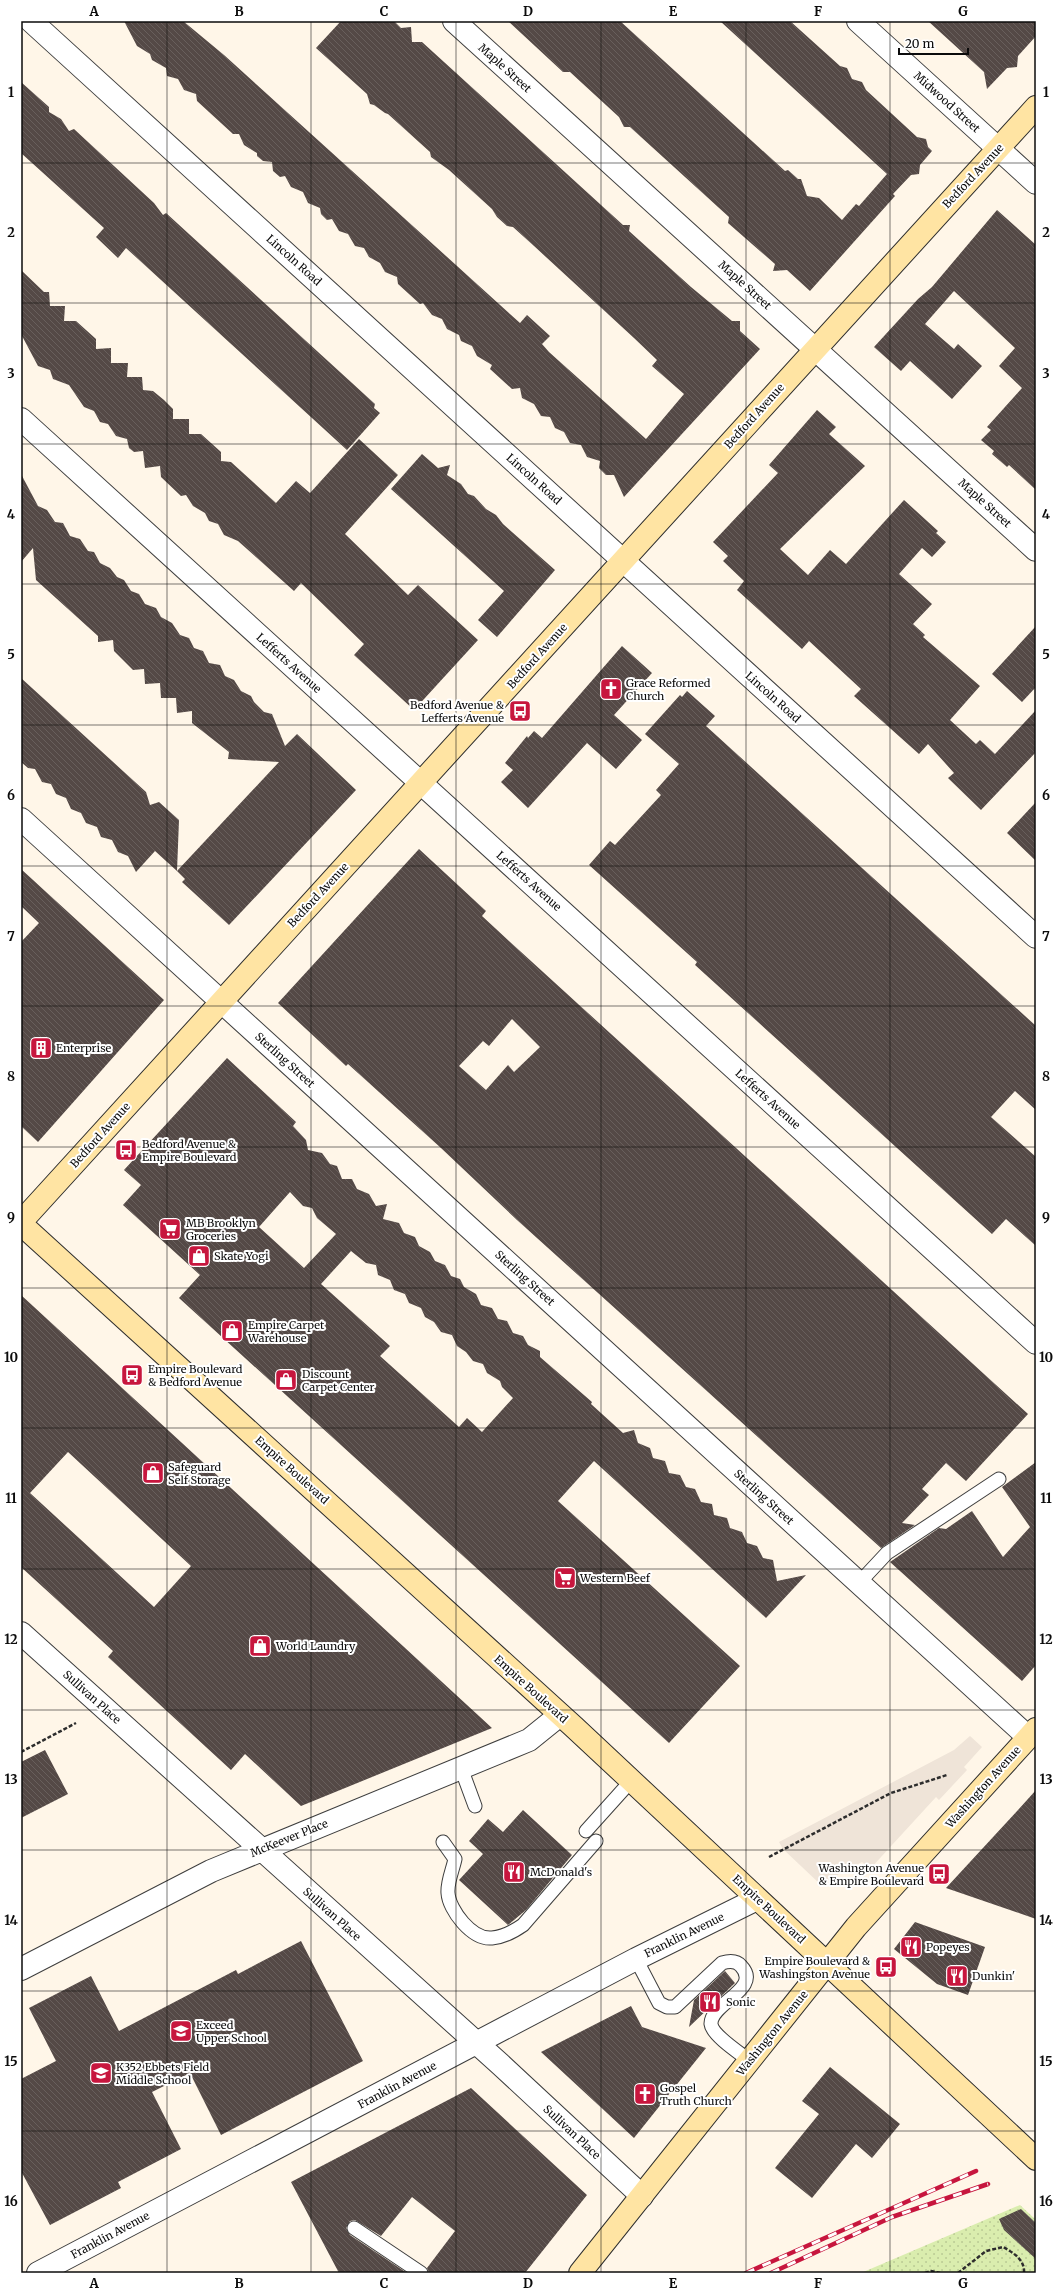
<svg xmlns="http://www.w3.org/2000/svg" width="1057" height="2294" viewBox="0 0 1057 2294" font-family="Merriweather,serif">
	<style>
		.garden { fill: url(#garden-dots) }
		.plaza { fill: #efe4d8 }
		.building { fill: url(#building-back-hatch); fill-rule: evenodd }
		.lines { fill: none; stroke-linecap: round; stroke-linejoin: round }
		.lane-casing { stroke: #3e3e3e; stroke-width: 15 }
		.street-casing { stroke: #3e3e3e; stroke-width: 24 }
		.secondary-casing { stroke: #2d2d2d; stroke-width: 24 }
		.path { stroke: #2d2d2d; stroke-width: 2.5; stroke-dasharray: 4 2; stroke-linecap: butt }
		.lane { stroke: #fff; stroke-width: 13 }
		.street { stroke: #fff; stroke-width: 22 }
		.secondary { stroke: #ffe4a3; stroke-width: 22 }
		.rail-casing { stroke: #c7163e; stroke-width: 4.5 }
		.rail { stroke: #fff; stroke-width: 3; stroke-dasharray: 9; stroke-linecap: butt }
		.grid { fill: none; stroke: #0b0b0b; stroke-width: 1; stroke-opacity: 0.55 }
		.labels { text-anchor: middle; stroke-width: 4; stroke-linejoin: round; paint-order: stroke }
		.street-label { font-size: 11px; fill: #0b0b0b; stroke: #fff }
		.poi-label { font-size: 11px; fill: #0b0b0b; stroke: #fff; text-anchor: start }
		.neatline { fill: none; stroke: #0b0b0b; stroke-width: 1.5 }
		.grid-label { font-size: 13px; text-anchor: middle; font-weight: bold; fill: #0b0b0b }
	</style>
	<defs>
		<pattern id="garden-dots" width="8" height="8" patternUnits="userSpaceOnUse"><rect width="8" height="8" fill="#daedae"/><path d="M2 2h.1M6 6h.1" fill="none" stroke="#baca94" stroke-width="1.8" stroke-linecap="round"/></pattern>
		<pattern id="building-back-hatch" width="6" height="6" patternUnits="userSpaceOnUse"><rect width="6" height="6" fill="#544946"/><path d="M-1 5l2 2M0 0l6 6M5-1l2 2" fill="none" stroke="#685f5c"/></pattern>
	</defs>
	<rect width="100%" height="100%" fill="#fff6e8"/>
	<path class="garden" d="M1020,2205L1036,2220V2273H861Z"/>
	<path class="plaza" d="M970,1736L982,1747L964,1767L967,1770L939,1800L936,1797L870,1869L862,1862L820,1884L783,1849L779,1842L954,1750Z"/>
	<path class="building" d="M124,21H183L224,55L520,323L527,315L550,336L542,344L549,352L646,439L684,394L652,366L657,360L634,338L534,246L513,227L507,226L497,217L492,209L449,170L431,157L430,152L388,114L385,113L374,105L370,104L367,94L316,48L341,21H394L401,28L411,27L412,42H422L623,225H630L629,231L691,287L732,321H740V331L760,349L624,497L614,475H606L599,468L600,461L587,457L581,445L570,443L564,432L555,428L550,417L541,416L534,404L522,398L520,388L512,389L490,369L492,365L477,356L472,346L461,341L459,335L447,329L442,319L432,315L423,303L420,304L398,284L397,277L385,272L380,263L369,257L364,248L355,246L348,234L339,231L332,219L327,220L321,214L320,208L308,203L303,192L291,187L285,176L280,177L273,171L272,162L263,161L257,156V153L244,145L239,134H233L197,101L196,94L184,90L178,79L167,76L166,68L152,60L150,54L137,46Z
		M508,21H620L785,171L788,170L798,179H801L807,196L819,198L842,220L856,204L859,206L887,174L720,21H790L840,66L847,68L852,79L862,82L866,90L917,137L926,139L928,147L932,151L920,165L919,174L911,175L893,194L895,196L810,291L787,270L773,271L775,264L728,223L729,217L630,127H624L619,117L570,72H563Z
		M928,21H1036V36L1018,56L1017,67L1007,68L987,89L984,72Z
		M21,82L49,107V112L61,119L69,131L74,129L154,203L163,215L166,213L375,404L374,408L380,413L347,450L126,248L118,258L96,237L104,228L21,153Z
		M997,210L1036,245V490L1009,465L1007,467L992,454L994,451L981,440L991,430L987,427L1022,388L999,366L1015,348L954,291L925,324L954,349L958,344L982,366L952,399L910,361L901,371L874,347L918,299L932,287Z
		M21,270L44,292H49L50,306H65L64,321H76L96,339V349L111,348V363H128L127,377H142L143,390L153,391L164,400L173,409V419H189V434H201L221,452V461L231,462L276,503L296,481L310,493L359,439L398,475L345,534L408,595L418,585L478,640L414,710L354,655L364,644L301,583L294,591L238,541L224,535L218,524L209,521L205,513L193,506L186,495L181,496L161,477L160,466L145,468L143,451L134,452L129,448L127,439L116,436L108,424L100,422L94,411L84,407L69,385L53,379L50,370L38,366L21,334Z
		M817,410L836,427L829,434L865,466L780,549L808,575L830,550L846,564L904,500L938,531L936,533L946,542L932,557L922,548L899,574L932,604L913,624L925,635L923,637L980,686L950,720L976,744L980,740L995,754L1036,710V752L981,810L948,778L954,773L928,744L919,754L854,696L861,689L809,641L802,649L737,590L744,581L723,561L728,556L713,542L778,473L769,465Z
		M422,454L438,468L450,465L447,475L461,484L468,494L474,496L486,509L496,515L503,524L555,570L497,637L478,620L504,591L391,489Z
		M21,474L38,506L47,510L55,522L63,523L70,536L80,539L88,551L94,552L100,563L110,568L117,577L124,580L131,591L139,594L145,604L156,608L161,617L172,623L180,635L189,638L194,648L203,651L209,663L220,665L225,676L234,680L241,691L251,696L254,702L264,712L272,714L285,746L297,734L356,790L229,925L182,882L185,879L177,871L279,762L228,759L229,752L192,723V711L177,713L176,698H161L160,683L145,684L144,669L133,670L114,651L113,640L98,642V636L36,580L33,548L21,562Z
		M1036,626V687L1022,702L992,674Z
		M622,646L652,673L614,715L642,740L616,769L587,743L528,808L501,782L513,770L505,763L527,736L528,738L534,731L542,738Z
		M21,678L146,792L150,805L159,802L179,820L177,871L155,851L136,872L128,856L118,852L112,840L101,837L97,827L86,823L81,813L71,809L66,798L56,794L51,784L42,782L35,769L28,768L21,762Z
		M687,691L715,716L706,726L1036,1026V1110L1015,1091L991,1117L1036,1157V1246L1006,1219L992,1234L695,965L697,962L589,865L610,841L615,845L661,795L656,790L679,764L645,734L680,695L682,697Z
		M1036,802V861L1007,833Z
		M419,849L486,911L482,916L509,941L1028,1414L966,1481L946,1463L922,1489L929,1495L902,1523L915,1525L881,1548L517,1220L441,1148L348,1064L346,1066L278,1003ZM512,1019L540,1047L514,1072L508,1065L486,1090L459,1066L483,1041L489,1046Z
		M21,869L164,1000L38,1142L21,1126V942L39,923L21,906Z
		M227,1058L296,1122L293,1126L306,1140L308,1150L322,1153L330,1164L337,1166L342,1179H352L357,1189L369,1194L376,1206L387,1204L383,1219L399,1223L404,1233L415,1237L419,1246L430,1252L435,1261L445,1265L451,1276L460,1279L464,1287L476,1294L481,1305L492,1308L498,1319L507,1321L513,1333L523,1336L528,1345L540,1351V1357L592,1402L591,1404L623,1433L634,1430L638,1443L650,1448L653,1458L665,1461L669,1473L680,1475L686,1487L695,1489L701,1502L712,1504L714,1515L727,1518L730,1528L742,1532L747,1543L757,1546L763,1558L773,1560L777,1581L806,1575L766,1618L594,1461L558,1501L740,1666L669,1743L179,1298L200,1275L123,1205L141,1185L124,1170ZM290,1192L303,1206L312,1208L317,1218L336,1234L304,1268L259,1227ZM351,1251L366,1263L376,1265L378,1275L390,1280L394,1290L405,1294L409,1303L421,1308L425,1317L434,1322L441,1332L452,1335L457,1346L466,1352L473,1361L483,1364L487,1373L500,1381L502,1387L513,1398L482,1432L467,1418L459,1427L380,1356L390,1346L321,1284Z
		M21,1295L341,1589L492,1728L301,1806L245,1754L231,1770L108,1657L113,1651L21,1567ZM68,1452L191,1566L154,1607L30,1493Z
		M1036,1462V1665L1022,1681L890,1562L939,1528L946,1529L972,1511L1003,1557L1030,1527L1002,1487Z
		M45,1750L68,1794L21,1818V1762Z
		M1036,1790V1919L946,1888L1018,1810Z
		M523,1810L572,1855L526,1910L508,1925L459,1880L483,1854L469,1841L488,1819L503,1832Z
		M915,1922L985,1947L968,1995L937,1984L894,1949Z
		M301,1941L363,2061L221,2135L190,2073L152,2092L181,2149L118,2182L121,2188L50,2225L21,2171V2079L56,2061L29,2008L91,1976L119,2031L236,1970L238,1974Z
		M725,1971L735,1983L689,2027L694,2000Z
		M631,2006L642,2027L706,2048L634,2138L541,2052Z
		M830,2067L900,2124L872,2158L856,2144L812,2198L775,2168L819,2114L802,2101Z
		M471,2088L587,2195L525,2273H429L427,2268L455,2231L412,2197L381,2236L355,2220L350,2221L346,2228L350,2235L407,2273H339L291,2182Z
		M1021,2209L1036,2223V2259L1004,2230L999,2219Z"/>
	<g class="lines">
		<g class="lane-casing">
			<path id="lane" d="M859,1583L887,1553L999,1479
				M461,1768L475,1806
				M586,1831L631,1781
				M443,1842L455,1859C453,1869 447,1882 448,1893C449,1910 472,1940 492,1938C504,1937 513,1932 523,1925L596,1841
				M636,1959L659,2003L667,2007H675L722,1963C729,1961 736,1960 741,1966C763,1989 710,2003 711,2024C712,2035 741,2054 750,2061
				M354,2228L421,2273"/>
		</g>
		<g class="street-casing">
			<path id="street" d="M31,21L1036,937
				M454,21L1036,550
				M858,21L1036,183
				M21,419L1036,1343
				M21,819L1028,1737
				M21,1633L500,2064L642,2196
				M21,1969L211,1871L529,1740L560,1715
				M38,2273L636,1959L757,1899"/>
		</g>
		<g class="secondary-casing">
			<path id="secondary" d="M21,1222L1036,107
				M21,1224L574,1727L1036,2159
				M580,2273L856,1927L1036,1729"/>
		</g>
		<path class="path" d="M21,1752L76,1723
			M769,1857L891,1793L947,1775
			M925,2273L931,2271L940,2273
			M958,2273L986,2251L1003,2247C1014,2253 1025,2260 1024,2273"/>
		<use href="#lane" class="lane"/>
		<use href="#street" class="street"/>
		<use href="#secondary" class="secondary"/>
		<g class="rail-casing">
			<path id="rail" d="M746,2273L976,2171
				M771,2273L892,2217L988,2184"/>
		</g>
		<use href="#rail" class="rail"/>
	</g>
	<path class="grid" d="M167,21V2273M311,21V2273M456,21V2273M601,21V2273M746,21V2273M890,21V2273M21,163H1036M21,303H1036M21,444H1036M21,584H1036M21,725H1036M21,866H1036M21,1006H1036M21,1147H1036M21,1288H1036M21,1428H1036M21,1569H1036M21,1710H1036M21,1850H1036M21,1991H1036M21,2131H1036"/>
	<defs>
		<g id="church-square" transform="scale(1.15)"><rect x="-9" y="-9" width="18" height="18" rx="4" fill="#c7163e" stroke="#fff"/><path d="M-1.2-6h2.4v3.5h3.3v2.4h-3.3V6h-2.4V-.1h-3.3v-2.4h3.3Z" fill="#fff"/></g>
		<g id="bus-square" transform="scale(1.15)"><rect x="-9" y="-9" width="18" height="18" rx="4" fill="#c7163e" stroke="#fff"/><path d="M-5-6H5V4H4V6H2V4H-2V6H-4V4H-5ZM-3.5-4V0h7V-4ZM-3.5 1.2v1.5H-2V1.2ZM2 1.2v1.5H3.5V1.2Z" fill="#fff"/></g>
		<g id="building-square" transform="scale(1.15)"><rect x="-9" y="-9" width="18" height="18" rx="4" fill="#c7163e" stroke="#fff"/><path d="M-4-6H4V6H1V3H-1V6H-4ZM-2.5-4.3h1.7v1.8h-1.7ZM.8-4.3h1.7v1.8H.8ZM-2.5-1h1.7V.8h-1.7ZM.8-1h1.7V.8H.8Z" fill="#fff"/></g>
		<g id="supermarket-square" transform="scale(1.15)"><rect x="-9" y="-9" width="18" height="18" rx="4" fill="#c7163e" stroke="#fff"/><path d="M-6-5.5h2.5l.6 2H6L4.5 2H-2.5L-4.4-4H-6ZM-1.5 3.2a1.3 1.3 0 1 0 .1 0ZM3 3.2a1.3 1.3 0 1 0 .1 0Z" fill="#fff"/></g>
		<g id="shop-square" transform="scale(1.15)"><rect x="-9" y="-9" width="18" height="18" rx="4" fill="#c7163e" stroke="#fff"/><path d="M-5-2.5h2.3a2.7 3.5 0 0 1 5.4 0H5L5.5 6h-11ZM-1.5-2.5h3a1.5 2.3 0 0 0-3 0Z" fill="#fff"/></g>
		<g id="restaurant-square" transform="scale(1.15)"><rect x="-9" y="-9" width="18" height="18" rx="4" fill="#c7163e" stroke="#fff"/><path d="M-5-6h1v4h1v-4h1v4h1v-4h1v5L-1.5 .5V6h-2V.5L-5-1ZM5-6V6H3V1.5H1.5Q1.5-4 5-6Z" fill="#fff"/></g>
		<g id="school-square" transform="scale(1.15)"><rect x="-9" y="-9" width="18" height="18" rx="4" fill="#c7163e" stroke="#fff"/><path d="M0-5L7-2L0 1L-7-2ZM-4 1L0 2.5L4 1V4Q0 6-4 4Z" fill="#fff"/></g>
	</defs>
	<g fill-rule="evenodd">
		<use href="#church-square" x="611" y="689"/>
		<use href="#bus-square" x="520" y="711"/>
		<use href="#building-square" x="41" y="1048"/>
		<use href="#bus-square" x="126" y="1150"/>
		<use href="#supermarket-square" x="170" y="1229"/>
		<use href="#shop-square" x="199" y="1256"/>
		<use href="#shop-square" x="232" y="1331"/>
		<use href="#bus-square" x="132" y="1375"/>
		<use href="#shop-square" x="286" y="1380"/>
		<use href="#shop-square" x="153" y="1473"/>
		<use href="#supermarket-square" x="565" y="1578"/>
		<use href="#shop-square" x="260" y="1646"/>
		<use href="#restaurant-square" x="514" y="1872"/>
		<use href="#bus-square" x="939" y="1874"/>
		<use href="#restaurant-square" x="911" y="1947"/>
		<use href="#bus-square" x="886" y="1967"/>
		<use href="#restaurant-square" x="957" y="1976"/>
		<use href="#restaurant-square" x="710" y="2002"/>
		<use href="#school-square" x="181" y="2031"/>
		<use href="#school-square" x="101" y="2073"/>
		<use href="#church-square" x="645" y="2094"/>
	</g>
	<g class="labels">
		<g class="street-label">
			<text transform="translate(505 68) rotate(42)" y="4">Maple Street</text>
			<text transform="translate(947 102) rotate(42)" y="4">Midwood Street</text>
			<text transform="translate(973 176) rotate(-47)" y="4">Bedford Avenue</text>
			<text transform="translate(294 260) rotate(42)" y="4">Lincoln Road</text>
			<text transform="translate(745 285) rotate(42)" y="4">Maple Street</text>
			<text transform="translate(754 416) rotate(-48)" y="4">Bedford Avenue</text>
			<text transform="translate(534 479) rotate(42)" y="4">Lincoln Road</text>
			<text transform="translate(985 503) rotate(42)" y="4">Maple Street</text>
			<text transform="translate(537 656) rotate(-48)" y="4">Bedford Avenue</text>
			<text transform="translate(289 663) rotate(42)" y="4">Lefferts Avenue</text>
			<text transform="translate(773 697) rotate(42)" y="4">Lincoln Road</text>
			<text transform="translate(529 881) rotate(42)" y="4">Lefferts Avenue</text>
			<text transform="translate(318 895) rotate(-47)" y="4">Bedford Avenue</text>
			<text transform="translate(285 1060) rotate(42)" y="4">Sterling Street</text>
			<text transform="translate(768 1099) rotate(42)" y="4">Lefferts Avenue</text>
			<text transform="translate(100 1135) rotate(-48)" y="4">Bedford Avenue</text>
			<text transform="translate(525 1278) rotate(42)" y="4">Sterling Street</text>
			<text transform="translate(292 1470) rotate(42)" y="4">Empire Boulevard</text>
			<text transform="translate(764 1497) rotate(42)" y="4">Sterling Street</text>
			<text transform="translate(531 1689) rotate(42)" y="4">Empire Boulevard</text>
			<text transform="translate(92 1697) rotate(42)" y="4">Sullivan Place</text>
			<text transform="translate(983 1787) rotate(-48)" y="4">Washington Avenue</text>
			<text transform="translate(289 1838) rotate(-22)" y="4">McKeever Place</text>
			<text transform="translate(769 1909) rotate(43)" y="4">Empire Boulevard</text>
			<text transform="translate(332 1914) rotate(42)" y="4">Sullivan Place</text>
			<text transform="translate(684 1935) rotate(-26)" y="4">Franklin Avenue</text>
			<text transform="translate(772 2033) rotate(-51)" y="4">Washington Avenue</text>
			<text transform="translate(397 2085) rotate(-28)" y="4">Franklin Avenue</text>
			<text transform="translate(572 2132) rotate(43)" y="4">Sullivan Place</text>
			<text transform="translate(110 2235) rotate(-28)" y="4">Franklin Avenue</text>
		</g>
		<g class="poi-label">
			<text x="626" y="687">Grace Reformed<tspan x="626" dy="13">Church</tspan></text>
			<text x="504" y="709" text-anchor="end">Bedford Avenue &amp;<tspan x="504" dy="13">Lefferts Avenue</tspan></text>
			<text x="56" y="1052">Enterprise</text>
			<text x="142" y="1148">Bedford Avenue &amp;<tspan x="142" dy="13">Empire Boulevard</tspan></text>
			<text x="186" y="1227">MB Brooklyn<tspan x="186" dy="13">Groceries</tspan></text>
			<text x="214" y="1260">Skate Yogi</text>
			<text x="248" y="1329">Empire Carpet<tspan x="248" dy="13">Warehouse</tspan></text>
			<text x="148" y="1373">Empire Boulevard<tspan x="148" dy="13">&amp; Bedford Avenue</tspan></text>
			<text x="302" y="1378">Discount<tspan x="302" dy="13">Carpet Center</tspan></text>
			<text x="168" y="1471">Safeguard<tspan x="168" dy="13">Self Storage</tspan></text>
			<text x="580" y="1582">Western Beef</text>
			<text x="276" y="1650">World Laundry</text>
			<text x="924" y="1872" text-anchor="end">Washington Avenue<tspan x="924" dy="13">&amp; Empire Boulevard</tspan></text>
			<text x="530" y="1876">McDonald's</text>
			<text x="926" y="1951">Popeyes</text>
			<text x="870" y="1965" text-anchor="end">Empire Boulevard &amp;<tspan x="870" dy="13">Washingston Avenue</tspan></text>
			<text x="972" y="1980">Dunkin'</text>
			<text x="726" y="2006">Sonic</text>
			<text x="196" y="2029">Exceed<tspan x="196" dy="13">Upper School</tspan></text>
			<text x="116" y="2071">K352 Ebbets Field<tspan x="116" dy="13">Middle School</tspan></text>
			<text x="660" y="2092">Gospel<tspan x="660" dy="13">Truth Church</tspan></text>
		</g>
	</g>
	<rect width="1057" height="2294" fill="none" stroke="#ffffff" stroke-width="44"/>
	<path d="M899 48v6h69v-6" fill="none" stroke="#0b0b0b" stroke-width="2"/>
	<text x="905" y="48" font-size="12" fill="#0b0b0b" stroke="#ffffff" stroke-width="3" paint-order="stroke">20 m</text>
	<rect x="22" y="22" width="1013" height="2250" class="neatline"/>
	<g class="grid-label">
		<text x="94" y="16">A</text>
		<text x="239" y="16">B</text>
		<text x="384" y="16">C</text>
		<text x="528" y="16">D</text>
		<text x="673" y="16">E</text>
		<text x="818" y="16">F</text>
		<text x="963" y="16">G</text>
		<text x="11" y="97">1</text>
		<text x="1046" y="97">1</text>
		<text x="11" y="237">2</text>
		<text x="1046" y="237">2</text>
		<text x="11" y="378">3</text>
		<text x="1046" y="378">3</text>
		<text x="11" y="519">4</text>
		<text x="1046" y="519">4</text>
		<text x="11" y="659">5</text>
		<text x="1046" y="659">5</text>
		<text x="11" y="800">6</text>
		<text x="1046" y="800">6</text>
		<text x="11" y="941">7</text>
		<text x="1046" y="941">7</text>
		<text x="11" y="1081">8</text>
		<text x="1046" y="1081">8</text>
		<text x="11" y="1222">9</text>
		<text x="1046" y="1222">9</text>
		<text x="11" y="1362">10</text>
		<text x="1046" y="1362">10</text>
		<text x="11" y="1503">11</text>
		<text x="1046" y="1503">11</text>
		<text x="11" y="1644">12</text>
		<text x="1046" y="1644">12</text>
		<text x="11" y="1784">13</text>
		<text x="1046" y="1784">13</text>
		<text x="11" y="1925">14</text>
		<text x="1046" y="1925">14</text>
		<text x="11" y="2066">15</text>
		<text x="1046" y="2066">15</text>
		<text x="11" y="2206">16</text>
		<text x="1046" y="2206">16</text>
		<text x="94" y="2288">A</text>
		<text x="239" y="2288">B</text>
		<text x="384" y="2288">C</text>
		<text x="528" y="2288">D</text>
		<text x="673" y="2288">E</text>
		<text x="818" y="2288">F</text>
		<text x="963" y="2288">G</text>
	</g>
</svg>
